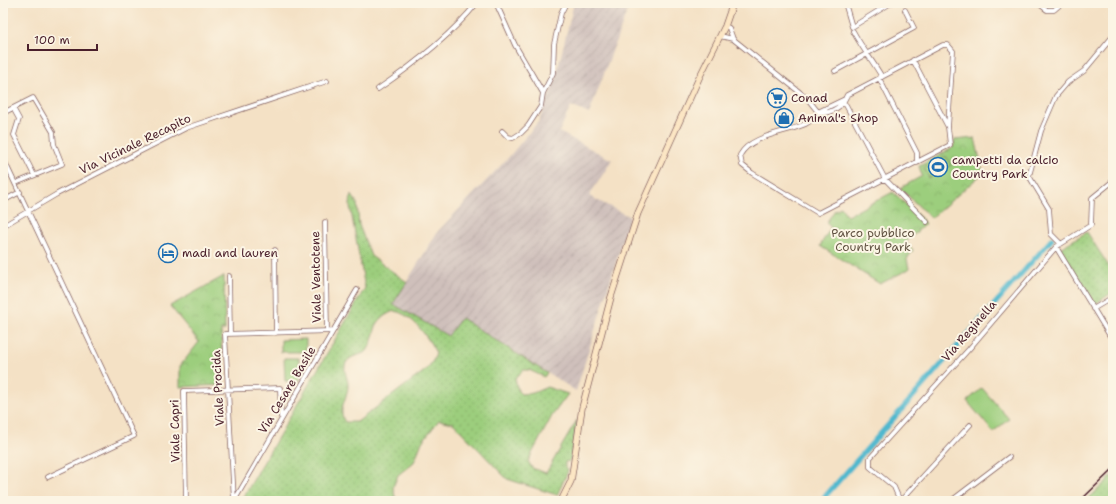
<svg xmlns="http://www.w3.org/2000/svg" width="1116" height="504" viewBox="0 0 1116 504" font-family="'Shantell Sans',sans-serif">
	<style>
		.industrial { fill: url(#industrial-furrows) }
		.grass { fill: url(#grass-dots); stroke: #737654; fill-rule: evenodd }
		.park { fill: url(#park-crowns); stroke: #737654 }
		.pitch { fill: #9cce7d; stroke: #737654 }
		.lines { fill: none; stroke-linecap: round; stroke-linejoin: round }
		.canal { stroke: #50b8ce; stroke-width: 5 }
		.street-casing { stroke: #866361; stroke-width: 5.5 }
		.secondary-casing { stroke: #866361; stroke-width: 7 }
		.street { stroke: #fff; stroke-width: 4 }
		.secondary { stroke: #fce6c4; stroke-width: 5.5 }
		.rail { stroke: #4a1f2b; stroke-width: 1.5 }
		.labels { text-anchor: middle; stroke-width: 4; stroke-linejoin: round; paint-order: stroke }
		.poi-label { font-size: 12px; fill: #4a1f2b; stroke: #fcf5e5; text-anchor: start }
		.street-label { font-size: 12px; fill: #4a1f2b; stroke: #fcf5e5 }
		.park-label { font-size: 12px; fill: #635444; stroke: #fcf5e5 }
	</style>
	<defs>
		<pattern id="industrial-furrows" width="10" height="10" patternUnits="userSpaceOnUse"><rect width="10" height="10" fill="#cfc0bb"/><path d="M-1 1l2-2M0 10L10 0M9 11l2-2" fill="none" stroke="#b3a5a1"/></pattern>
		<pattern id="grass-dots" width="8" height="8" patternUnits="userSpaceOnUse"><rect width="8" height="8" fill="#9cce7d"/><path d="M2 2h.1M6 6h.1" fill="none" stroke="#88b06c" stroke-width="1.8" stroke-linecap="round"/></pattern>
		<pattern id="park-crowns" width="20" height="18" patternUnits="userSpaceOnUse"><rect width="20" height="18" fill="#9cce7d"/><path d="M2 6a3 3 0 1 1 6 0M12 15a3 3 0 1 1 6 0" fill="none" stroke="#88b06c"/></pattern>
	</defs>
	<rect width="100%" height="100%" fill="#fcf5e5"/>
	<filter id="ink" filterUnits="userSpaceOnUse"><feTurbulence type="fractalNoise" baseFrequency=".025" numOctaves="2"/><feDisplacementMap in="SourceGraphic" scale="8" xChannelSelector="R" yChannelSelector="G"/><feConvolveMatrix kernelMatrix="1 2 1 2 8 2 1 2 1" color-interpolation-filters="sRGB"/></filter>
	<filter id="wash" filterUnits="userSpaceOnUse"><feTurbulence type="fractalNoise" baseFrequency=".012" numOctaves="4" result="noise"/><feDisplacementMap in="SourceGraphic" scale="16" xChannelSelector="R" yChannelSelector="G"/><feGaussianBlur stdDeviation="0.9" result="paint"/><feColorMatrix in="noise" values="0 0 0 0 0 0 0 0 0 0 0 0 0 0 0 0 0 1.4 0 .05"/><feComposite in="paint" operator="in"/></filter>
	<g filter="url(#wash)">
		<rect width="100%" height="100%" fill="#f4e1c5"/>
		<path class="industrial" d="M574,3H630L589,114L571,106L559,132L612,160L589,196L630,217L576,391L461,318L448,336L393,304L438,231L508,158L539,121L555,80Z"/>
		<path class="grass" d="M351,194L357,203L359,225L371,256L407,282L393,304L448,336L461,318L547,373L544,377L529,370H523L515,379L518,391L521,394L533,393L547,387L568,394L552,416L528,461L532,468L546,473L577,420L570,461L565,462V467L568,471L557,495L507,479L453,423L439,420L422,442L414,462L398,475L393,487L396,501H241L365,288L350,206ZM394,311C413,314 428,338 436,353L434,359L427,369L357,422H345C337,410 347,399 348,387C349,378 342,371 346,363C350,355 361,356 367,351C378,335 369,321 394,311Z
			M1087,232L1113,273V292L1095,304L1060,248Z
			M1113,475V501H1086Z"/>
		<path class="park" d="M975,138L983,173L931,218L900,188L922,176L919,166L951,149L954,146V140Z
			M893,192L926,223L906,242L913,250L907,259L909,269L880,284L820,246L831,227L826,223L835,210L841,207L847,216Z
			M224,276L225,330H221L223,385L180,387V366L199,342L170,306Z"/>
		<path class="pitch" d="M946,156L951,165L929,178L924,168Z
			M306,339V352H281V340Z
			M284,358H299V381H285Z
			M982,388L1009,419L993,432L967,401Z"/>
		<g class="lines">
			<path class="canal" d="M821,501L1052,239"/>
		</g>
	</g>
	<g filter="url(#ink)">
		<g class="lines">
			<g class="street-casing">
				<path id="street" d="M496,3L515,45L543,93
					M845,3L852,27L891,3
					M1038,3L1047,10H1054L1062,3
					M725,26L729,28L733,39
					M853,31C862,48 872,60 882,77
					M720,36L733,39L807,98L818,112C811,134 755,128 740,155L742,165L752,173L818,213L950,145L948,127L953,51L948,45H943L847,95L845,99
					M913,60L948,127
					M835,71L914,28L905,10
					M879,78L917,153V163
					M378,89C412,66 451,35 477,3
					M845,99C842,107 826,116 818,112Z
					M843,103L846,105L885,179L927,222
					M13,108L19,119L14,135L34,175
					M3,113L33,98L53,132L54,144L62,164L16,183
					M502,131L508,137L513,138L521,133L528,126L541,106L543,93L553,73L554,44L561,13L566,3
					M3,158L134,436L48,477
					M3,201L20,192
					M325,222L327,331
					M3,226L57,194L186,128L327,81
					M1060,243L1051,234L1049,209L1029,176L1041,131L1056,96L1068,82L1084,71L1113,36
					M1056,247L1113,341
					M275,250L276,333
					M229,276L230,334
					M1093,309L1113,297
					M186,501L184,391L280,388L281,417
					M234,501L225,334L333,331
					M234,501L357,290
					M900,501L894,487L870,467V458L969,349L1056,247L1091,225L1092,198L1113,181
					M902,501L904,497L970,425
					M951,501L1009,457"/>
			</g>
			<g class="secondary-casing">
				<path id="secondary" d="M561,501L571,481L582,408L611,297L638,213L699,78L725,26L733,3"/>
			</g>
			<use href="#street" class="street"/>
			<use href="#secondary" class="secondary"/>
			<path class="rail" d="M1080,501L1113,469"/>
		</g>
	</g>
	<defs>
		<g id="supermarket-ring" transform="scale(1)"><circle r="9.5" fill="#fcf5e5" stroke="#1f6fb2" stroke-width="1.5"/><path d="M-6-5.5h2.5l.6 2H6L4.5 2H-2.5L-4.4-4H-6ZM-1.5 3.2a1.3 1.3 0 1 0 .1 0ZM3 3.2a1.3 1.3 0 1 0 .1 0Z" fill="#1f6fb2"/></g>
		<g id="shop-ring" transform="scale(1)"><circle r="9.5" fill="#fcf5e5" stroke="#1f6fb2" stroke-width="1.5"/><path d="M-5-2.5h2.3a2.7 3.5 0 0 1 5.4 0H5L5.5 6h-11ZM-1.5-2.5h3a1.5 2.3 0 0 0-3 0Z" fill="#1f6fb2"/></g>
		<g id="stadium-ring" transform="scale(1)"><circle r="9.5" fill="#fcf5e5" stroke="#1f6fb2" stroke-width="1.5"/><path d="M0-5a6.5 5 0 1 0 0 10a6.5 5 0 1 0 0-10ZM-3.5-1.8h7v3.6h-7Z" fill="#1f6fb2"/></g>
		<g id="hotel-ring" transform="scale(1)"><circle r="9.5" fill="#fcf5e5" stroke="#1f6fb2" stroke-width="1.5"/><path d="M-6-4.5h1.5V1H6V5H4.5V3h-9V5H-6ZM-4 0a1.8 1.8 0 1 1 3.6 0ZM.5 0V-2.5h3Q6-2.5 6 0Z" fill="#1f6fb2"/></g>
	</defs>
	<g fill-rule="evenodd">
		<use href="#supermarket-ring" x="777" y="98"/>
		<use href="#shop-ring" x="784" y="118"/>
		<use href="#stadium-ring" x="938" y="167"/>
		<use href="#hotel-ring" x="168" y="253"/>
	</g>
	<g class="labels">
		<g class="poi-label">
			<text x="791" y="102">Conad</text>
			<text x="798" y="122">Animal's Shop</text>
			<text x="952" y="164">campetti da calcio<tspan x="952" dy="14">Country Park</tspan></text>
			<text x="182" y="257">madi and lauren</text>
		</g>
		<g class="street-label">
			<text transform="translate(135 144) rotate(-26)" y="4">Via Vicinale Recapito</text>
			<text transform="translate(316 277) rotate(-91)" y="4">Viale Ventotene</text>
			<text transform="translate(969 331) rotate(-49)" y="4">Via Reginella</text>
			<text transform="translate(218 388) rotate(-93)" y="4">Viale Procida</text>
			<text transform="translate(287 390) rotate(-59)" y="4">Via Cesare Basile</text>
			<text transform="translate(175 431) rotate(-91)" y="4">Viale Capri</text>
		</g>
		<g class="park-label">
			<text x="873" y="237">Parco pubblico<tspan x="873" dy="14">Country Park</tspan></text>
		</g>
	</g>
	<rect width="1116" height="504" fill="none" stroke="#fcf5e5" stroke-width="16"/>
	<path d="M28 44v6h69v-6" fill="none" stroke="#4a1f2b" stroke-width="2"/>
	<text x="34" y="44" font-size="12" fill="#4a1f2b" stroke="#fcf5e5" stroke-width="3" paint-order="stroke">100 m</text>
</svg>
